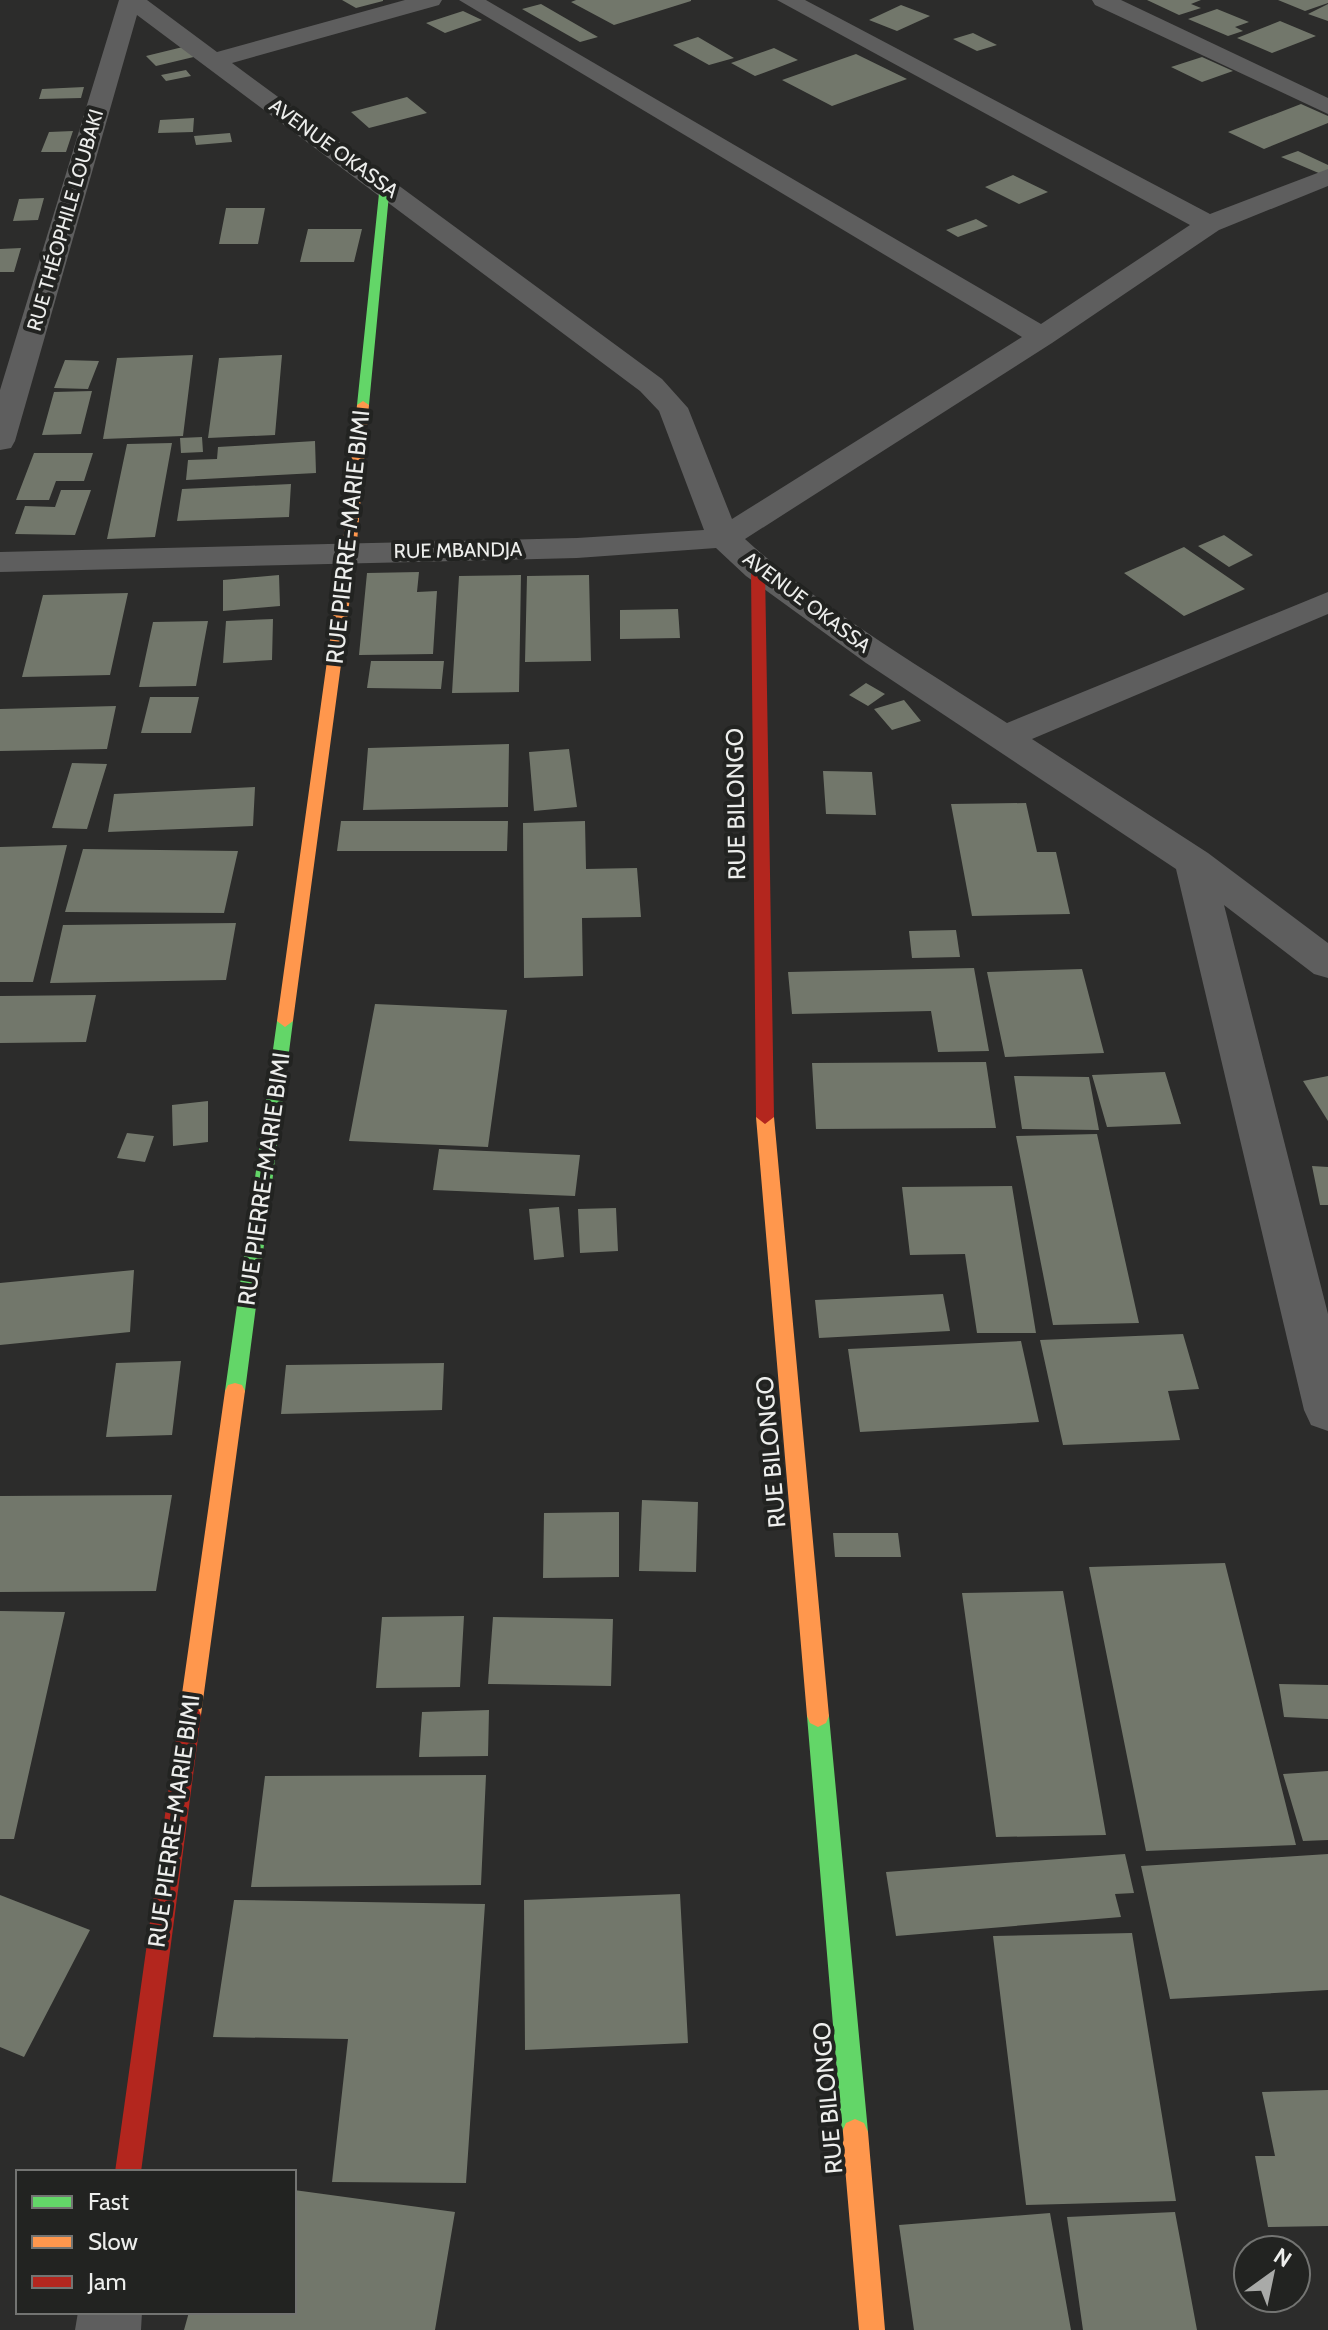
<svg xmlns="http://www.w3.org/2000/svg" width="1328" height="2330" viewBox="0 0 1328 2330" font-family="Cabin,sans-serif">
	<style>
		.building { fill: #72776b }
		.lines { fill: none; stroke-linecap: round; stroke-linejoin: round }
		.street { fill: #5e5e5e; fill-rule: evenodd }
		.fast { fill: #63d668; fill-rule: evenodd }
		.slow { fill: #ff974d; fill-rule: evenodd }
		.jam { fill: #b3261e; fill-rule: evenodd }
		.labels { text-anchor: middle; stroke-width: 8; stroke-linejoin: round; paint-order: stroke }
		.far-street-label { font-size: 20px; fill: #edeeec; stroke: #222321 }
		.street-label { font-size: 24px; fill: #edeeec; stroke: #222321 }
	</style>
	<rect width="100%" height="100%" fill="#2c2c2b"/>
	<path class="building" d="M342,0H383V1L356,8Z
		M576,0H691V1L614,25L571,2Z
		M1147,0H1201L1191,4L1201,8L1179,15Z
		M1278,0H1328V3L1305,11Z
		M541,4L598,37L580,42L522,9Z
		M1328,4V21L1308,14Z
		M901,5L930,16L897,31L869,20Z
		M1217,9L1249,22L1235,27L1243,31L1228,36L1188,19Z
		M463,11L482,20L445,33L426,23Z
		M1280,21L1316,36L1272,53L1237,38Z
		M973,33L997,45L977,51L953,39Z
		M698,37L734,58L709,65L673,45Z
		M191,45L202,55L156,66L146,56Z
		M774,48L798,60L755,76L731,63Z
		M856,54L907,79L832,106L782,80Z
		M1202,57L1233,71L1202,82L1171,67Z
		M186,70L191,76L166,81L161,75Z
		M84,87L81,98L39,99L42,89Z
		M407,97L427,113L369,128L351,112Z
		M1301,104L1328,116V123L1264,149L1228,132Z
		M194,118L193,132L158,133L160,120Z
		M73,131L66,152H41L49,132Z
		M230,133L232,142L196,145L194,136Z
		M1298,151L1328,165V177L1281,157Z
		M1013,175L1048,192L1019,204L985,187Z
		M44,198L38,220L13,221L19,199Z
		M226,208H265L258,244H219Z
		M976,219L988,226L958,237L946,230Z
		M308,229H362L354,262H300Z
		M21,248L14,272H0V249Z
		M193,355L183,436L103,439L117,358Z
		M282,355L275,435L208,438L219,358Z
		M65,360L99,361L88,389L54,388Z
		M92,391L81,434L42,435L54,392Z
		M202,437L203,452L181,453L180,438Z
		M315,441L316,473L186,480L188,460L217,459L218,447Z
		M172,443L155,537L107,539L127,444Z
		M34,453H93L84,481H56L49,500H16Z
		M291,484L289,517L177,521L182,489Z
		M61,490H91L75,535L15,534L25,506L55,507Z
		M1224,535L1253,555L1229,567L1198,546Z
		M1184,547L1245,589L1184,616L1124,573Z
		M419,572L417,592L437,591L433,654L359,655L367,573Z
		M279,575L280,606L223,611V580Z
		M521,575L519,692L452,693L459,576Z
		M589,575L591,661L525,662L527,576Z
		M128,593L110,675L22,677L43,595Z
		M678,609L680,638L620,639V610Z
		M273,619L272,660L223,663L226,621Z
		M208,621L196,686L139,687L153,622Z
		M371,661H444L441,689L367,688Z
		M866,683L885,694L868,706L849,695Z
		M150,697H199L191,733H141Z
		M904,700L921,721L892,730L874,709Z
		M116,706L107,749L0,751V709Z
		M509,744L508,807L363,810L368,748Z
		M569,749L577,807L534,811L529,752Z
		M72,763L107,764L87,829L52,828Z
		M823,771L872,772L876,815L826,814Z
		M255,787L253,826L108,832L114,794Z
		M1026,803L1037,852H1056L1070,914L972,916L951,804Z
		M341,821H508L507,851H337Z
		M585,821L586,869L637,868L641,917L582,918L583,976L524,978L523,823Z
		M67,845L33,982H0V847Z
		M83,849L238,851L224,913L65,912Z
		M236,923L226,980L50,983L63,925Z
		M956,930L960,957L912,958L909,931Z
		M974,968L989,1051L938,1052L931,1011L792,1014L788,972Z
		M1082,969L1104,1053L1005,1057L987,972Z
		M96,995L86,1042L0,1043V996Z
		M375,1004L507,1010L488,1147L349,1141Z
		M986,1062L996,1128L816,1129L812,1063Z
		M1165,1072L1181,1124L1107,1127L1092,1075Z
		M1014,1076L1089,1077L1099,1130L1022,1129Z
		M1328,1076V1121L1303,1081Z
		M208,1101V1142L173,1146L172,1105Z
		M127,1133L154,1136L145,1162L117,1158Z
		M1097,1134L1139,1323L1053,1325L1016,1136Z
		M439,1149L580,1155L575,1196L433,1190Z
		M1312,1166L1328,1167V1205H1320Z
		M1012,1186L1036,1333H977L965,1254L910,1255L902,1187Z
		M559,1207L564,1257L534,1260L529,1209Z
		M616,1208L618,1251L580,1253L578,1209Z
		M134,1270L130,1332L0,1345V1283Z
		M943,1294L950,1331L819,1338L815,1300Z
		M1183,1334L1199,1389L1168,1391L1180,1440L1063,1445L1040,1340Z
		M1021,1341L1039,1422L860,1432L848,1349Z
		M181,1361L172,1435L106,1437L116,1363Z
		M444,1363L442,1410L281,1414L286,1365Z
		M172,1495L156,1591L0,1592V1496Z
		M642,1500L698,1502L696,1572L639,1571Z
		M619,1512V1577L543,1578L544,1513Z
		M833,1533H898L901,1557H835Z
		M1225,1563L1296,1845L1146,1851L1089,1567Z
		M1063,1591L1106,1835L996,1837L962,1593Z
		M0,1611L65,1612L14,1839H0Z
		M464,1616L460,1687L376,1688L382,1617Z
		M493,1617L613,1619L611,1686L488,1684Z
		M1279,1684L1328,1685V1719L1284,1717Z
		M489,1710L488,1756L419,1757L422,1712Z
		M1328,1771V1840L1303,1841L1283,1774Z
		M486,1775L481,1885L251,1887L265,1776Z
		M1125,1854L1134,1893L1115,1894L1121,1917L896,1936L886,1872Z
		M1328,1854V1990L1170,1999L1141,1866Z
		M680,1894L688,2043L525,2050L524,1900Z
		M0,1895L90,1930L24,2057L0,2047Z
		M234,1900L485,1904L466,2183L332,2182L348,2039L213,2037Z
		M1132,1933L1176,2201L1026,2205L993,1936Z
		M1328,2090V2226L1268,2227L1255,2156H1275L1262,2092Z
		M294,2190L455,2212L435,2330H184L189,2312H294Z
		M1175,2212L1197,2330H1083L1067,2217Z
		M1050,2213L1071,2330H914L899,2225Z"/>
	<g class="lines">
		<path class="street" d="M119,0H147L217,52L405,0H442L439,5L232,63L662,379L688,408L732,519L1022,337L459,0H486L1041,324L1190,225L777,0H805L1210,214L1328,169V186L1219,230L1052,343L745,539C823,610 918,665 1007,723L1328,592V614L1032,739L1208,853L1328,943V978L1314,974L1224,905L1328,1314V1431L1311,1425L1304,1410L1176,869L866,663L746,576L716,548L577,558L0,572V552L577,538L704,530L659,411L640,391L137,15L15,441L11,448L0,450V390Z
			M1092,0H1121L1328,98V114L1095,5Z
			M78,2312H142L141,2330H75Z"/>
		<path class="fast" d="M385,181L390,184L369,405L363,409L357,405L380,184Z
			M285,1015L293,1021L245,1391L242,1397L235,1399L228,1397L225,1391L277,1021Z
			M818,1705L826,1709L829,1716L868,2132L864,2141L855,2145L846,2141L842,2132L807,1716L810,1709Z"/>
		<path class="slow" d="M363,401L369,405L356,553L293,1021L285,1027L277,1021L342,553L357,405Z
			M765,1110L774,1117L829,1716L826,1723L818,1727L810,1723L807,1716L756,1117Z
			M235,1383L242,1385L245,1391L201,1715L198,1722L190,1726L182,1722L179,1715L225,1391L228,1385Z
			M855,2119L864,2123L868,2132L885,2330H859L842,2132L846,2123Z"/>
		<path class="jam" d="M758,565L765,569L774,1117L765,1124L756,1117L751,569Z
			M190,1704L198,1708L201,1715L141,2172H115L179,1715L182,1708Z"/>
	</g>
	<g class="labels">
		<g class="far-street-label">
			<text transform="translate(334 148) rotate(36)" y="7">AVENUE OKASSA</text>
			<text transform="translate(65 220) rotate(-74)" y="7">RUE THÉOPHILE LOUBAKI</text>
			<text transform="translate(458 550) rotate(-1)" y="7">RUE MBANDJA</text>
			<text transform="translate(807 602) rotate(37)" y="7">AVENUE OKASSA</text>
		</g>
		<g class="street-label">
			<text transform="translate(348 537) rotate(-84)" y="8">RUE PIERRE-MARIE BIMI</text>
			<text transform="translate(736 804) rotate(-91)" y="8">RUE BILONGO</text>
			<text transform="translate(264 1179) rotate(-82)" y="8">RUE PIERRE-MARIE BIMI</text>
			<text transform="translate(771 1452) rotate(-95)" y="8">RUE BILONGO</text>
			<text transform="translate(174 1821) rotate(-82)" y="8">RUE PIERRE-MARIE BIMI</text>
			<text transform="translate(828 2098) rotate(-95)" y="8">RUE BILONGO</text>
		</g>
	</g>
	<rect x="16" y="2170" width="280" height="144" fill="#222321" stroke="#737472" stroke-width="2"/>
	<rect x="32" y="2196" width="40" height="12" fill="#63d668" stroke="#737472" stroke-width="2"/>
	<text x="88" y="2210" font-size="24" fill="#edeeec">Fast</text>
	<rect x="32" y="2236" width="40" height="12" fill="#ff974d" stroke="#737472" stroke-width="2"/>
	<text x="88" y="2250" font-size="24" fill="#edeeec">Slow</text>
	<rect x="32" y="2276" width="40" height="12" fill="#b3261e" stroke="#737472" stroke-width="2"/>
	<text x="88" y="2290" font-size="24" fill="#edeeec">Jam</text>
	<g transform="translate(1272 2274) rotate(33)"><circle r="38" fill="#222321" stroke="#737472" stroke-width="2"/>
	<path d="M0-6L14 30L0 20L-14 30Z" fill="#a9aaa8"/>
	<text y="-12" font-size="22" font-weight="bold" text-anchor="middle" fill="#edeeec">N</text>
	</g>
</svg>
